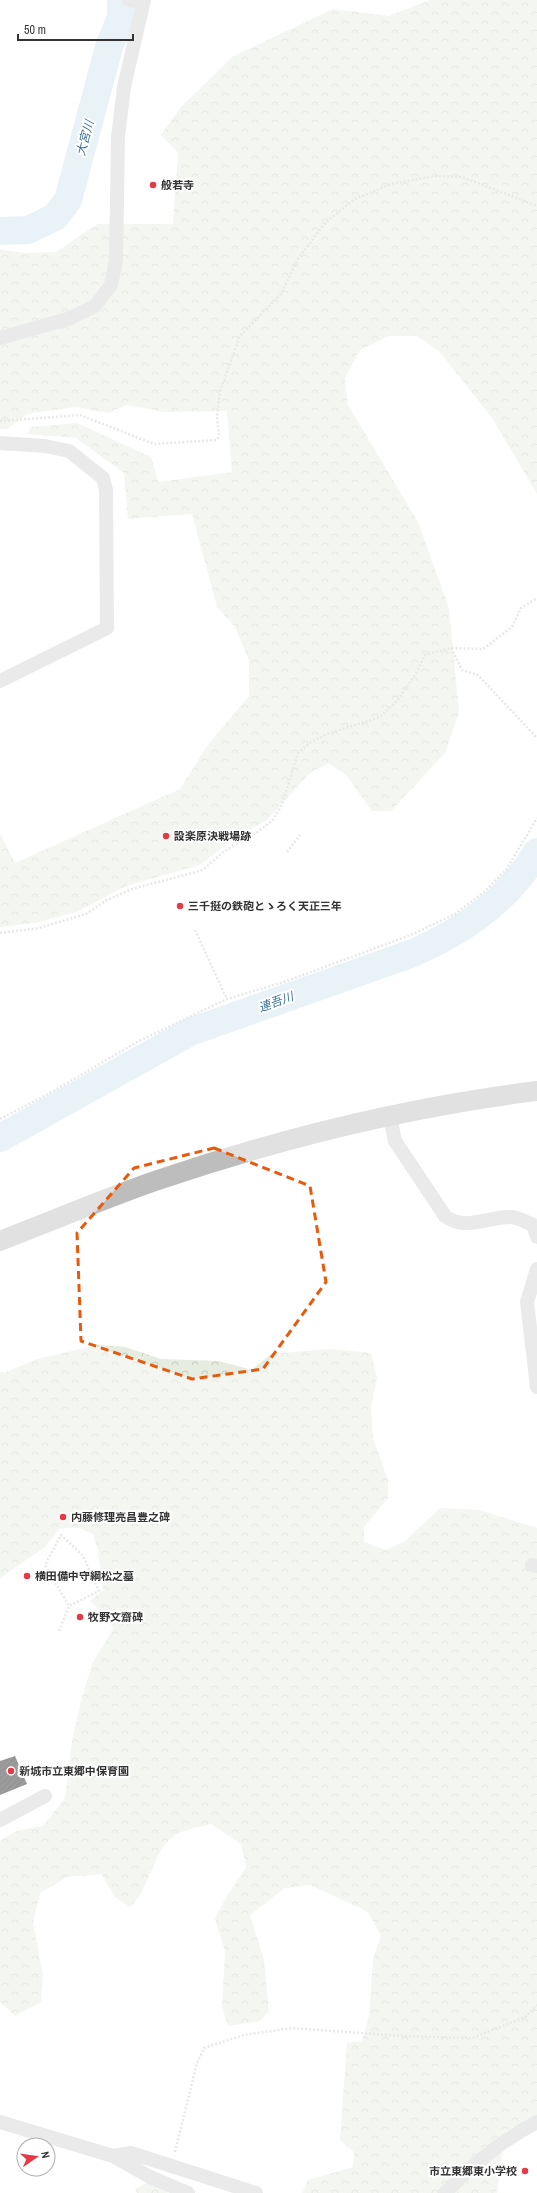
<svg xmlns="http://www.w3.org/2000/svg" width="537" height="2193" viewBox="0 0 537 2193" font-family="'Archivo Narrow','Noto Sans JP',sans-serif">
	<style>
		.forest { fill: url(#forest-crowns) }
		.lines { fill: none; stroke-linecap: round; stroke-linejoin: round }
		.river { stroke: #cfe2ee; stroke-width: 28 }
		.building { fill: url(#building-hatch) }
		.path { stroke: #cdcdcd; stroke-width: 2.5; stroke-dasharray: 2 2; stroke-linecap: butt }
		.street { stroke: #d0d0d0; stroke-width: 14 }
		.secondary { stroke: #bdbdbd; stroke-width: 20 }
		.marked { fill: none; stroke: #e8590c; stroke-width: 3; stroke-dasharray: 8 5; stroke-linejoin: round }
		.poi-dot { fill: #e63946; stroke: #fff; stroke-width: 1.5 }
		.labels { text-anchor: middle; stroke-width: 4; stroke-linejoin: round; paint-order: stroke }
		.poi-label { font-size: 11px; font-weight: bold; fill: #333; stroke: #fff; text-anchor: start }
		.water-label { font-size: 12px; font-style: italic; fill: #3f7597; stroke: #fff }
	</style>
	<defs>
		<pattern id="forest-crowns" width="20" height="18" patternUnits="userSpaceOnUse"><rect width="20" height="18" fill="#e6ecdf"/><path d="M2 6a3 3 0 1 1 6 0M12 15a3 3 0 1 1 6 0" fill="none" stroke="#c6cbc0"/></pattern>
		<pattern id="building-hatch" width="6" height="6" patternUnits="userSpaceOnUse"><rect width="6" height="6" fill="#1a1a1a"/><path d="M-1 1l2-2M0 6l6-6M5 7l2-2" fill="none" stroke="#333"/></pattern>
	</defs>
	<rect width="100%" height="100%" fill="#fff"/>
	<path class="forest" d="M430,0H537V494L492,418L439,351L417,336H388L360,350L345,378L348,405L418,522L449,608L459,713L445,753L391,811H372L347,776L329,763L310,773L267,820L233,839L200,865L126,886L79,911L36,923L0,927V833L15,863L180,789L207,746L249,696V660L235,627L217,607L192,514L128,519L124,473L76,438L27,434L31,427L77,423L151,457L158,482L232,472L227,411L164,412L127,405L108,413L75,407L27,414L7,429H0V249L24,253L56,252L97,224H173L178,153L161,135L181,107L232,57L333,9L389,16Z
		M98,1345L125,1347L161,1359L219,1361L252,1370L271,1354L330,1349L371,1353L377,1378L371,1407L373,1439L388,1480V1498L364,1527V1542L386,1550L405,1541L440,1508L479,1510L537,1528V2115L505,2132L497,2193H302L308,2180L353,2167L354,2152L340,2140L347,2043L362,2041L369,2016L373,1959L381,1936L368,1912L310,1885L285,1888L250,1915L264,1960L269,2011L260,2021L228,2026L222,2007L225,1951L215,1919L224,1901L246,1867L241,1844L211,1824C200,1827 184,1829 175,1835C151,1852 152,1887 130,1907L115,1897L101,1874L67,1877L40,1893L33,1922L43,1975L41,2002L15,2016L0,2002V1841L16,1831L43,1826L65,1798L72,1741L82,1697L93,1662L113,1629L110,1621L90,1601L103,1590L98,1551L93,1534L77,1527L59,1529L45,1547L0,1578V1372L4,1373L37,1359Z
		M148,2182L169,2193H137L135,2189Z"/>
	<g class="lines">
		<path class="river" d="M0,231L28,230L55,217L68,200L109,47L121,17V0
			M0,1138L190,1032L413,953C465,930 507,901 537,852"/>
	</g>
	<path class="building" d="M15,1756L27,1784L0,1795V1761Z"/>
	<g class="lines">
		<path class="path" d="M0,421L80,415L154,444L217,440L219,436L217,416L220,391L240,336L281,294L298,259L325,223L355,199L391,184L435,176L462,177L537,206
			M451,648L462,670L478,675L537,738
			M287,852L300,835
			M195,930L227,999
			M0,933L39,928L86,914L105,901L132,889L203,870L223,852L256,833L272,821L282,805L298,753L311,742L327,734L380,717L397,701L415,675L425,655L451,648L483,649L512,627L521,608L537,598
			M0,1119L50,1093L139,1041L227,999L284,982L411,935L455,914L484,892L506,870L537,818
			M59,1631L69,1606L45,1565L61,1535L83,1556L99,1591L69,1606
			M175,2152L197,2063L204,2048L244,2035L292,2028L402,2036L472,2038L525,2017L537,2005"/>
		<path class="street" d="M129,0L143,3
			M0,338L68,319L95,306L111,285L116,261L118,137L124,87L144,0
			M0,443L45,446L69,451L103,478L106,490L107,628L0,681
			M390,1117L395,1141L445,1216C466,1232 488,1216 512,1217C519,1218 526,1222 533,1225L537,1237
			M537,1269L527,1302L537,1387
			M532,1565L537,1566
			M0,1820L45,1796
			M0,2122L113,2156L131,2153L256,2193
			M113,2156L150,2177L188,2193
			M445,2193C472,2165 502,2140 537,2122"/>
		<path class="secondary" d="M0,1241C52,1221 103,1199 155,1181C278,1139 408,1107 537,1091"/>
	</g>
	<path d="M0 0H537V2193H0ZM214,1148L310,1186L326,1282L263,1369L192,1379L81,1341L77,1233L134,1168Z" fill="#fff" fill-opacity=".55" fill-rule="evenodd"/>
	<path class="marked" d="M214,1148L310,1186L326,1282L263,1369L192,1379L81,1341L77,1233L134,1168Z"/>
	<g class="poi-dot">
		<circle cx="153" cy="185" r="4"/>
		<circle cx="166" cy="836" r="4"/>
		<circle cx="180" cy="906" r="4"/>
		<circle cx="63" cy="1517" r="4"/>
		<circle cx="27" cy="1576" r="4"/>
		<circle cx="80" cy="1617" r="4"/>
		<circle cx="11" cy="1771" r="4"/>
		<circle cx="525" cy="2171" r="4"/>
	</g>
	<g class="labels">
		<g class="poi-label">
			<text x="161" y="189">般若寺</text>
			<text x="174" y="840">設楽原決戦場跡</text>
			<text x="188" y="910">三千挺の鉄砲とゝろく天正三年</text>
			<text x="71" y="1521">内藤修理亮昌豊之碑</text>
			<text x="35" y="1580">横田備中守綱松之墓</text>
			<text x="88" y="1621">牧野文齋碑</text>
			<text x="19" y="1775">新城市立東郷中保育園</text>
			<text x="517" y="2175" text-anchor="end">市立東郷東小学校</text>
		</g>
		<g class="water-label">
			<text transform="translate(85 138) rotate(-75)" y="4">大宮川</text>
			<text transform="translate(276 1002) rotate(-20)" y="4">連吾川</text>
		</g>
	</g>
	<g transform="translate(36 2157) rotate(77)"><circle r="19" fill="#ffffff" stroke="#adadad"/>
	<path d="M0-3L7 15L0 10L-7 15Z" fill="#e63946"/>
	<text y="-6" font-size="11" font-weight="bold" text-anchor="middle" fill="#333333">N</text>
	</g>
	<path d="M18 34v6h115v-6" fill="none" stroke="#333333" stroke-width="2"/>
	<text x="24" y="34" font-size="12" fill="#333333" stroke="#ffffff" stroke-width="3" paint-order="stroke">50 m</text>
</svg>
